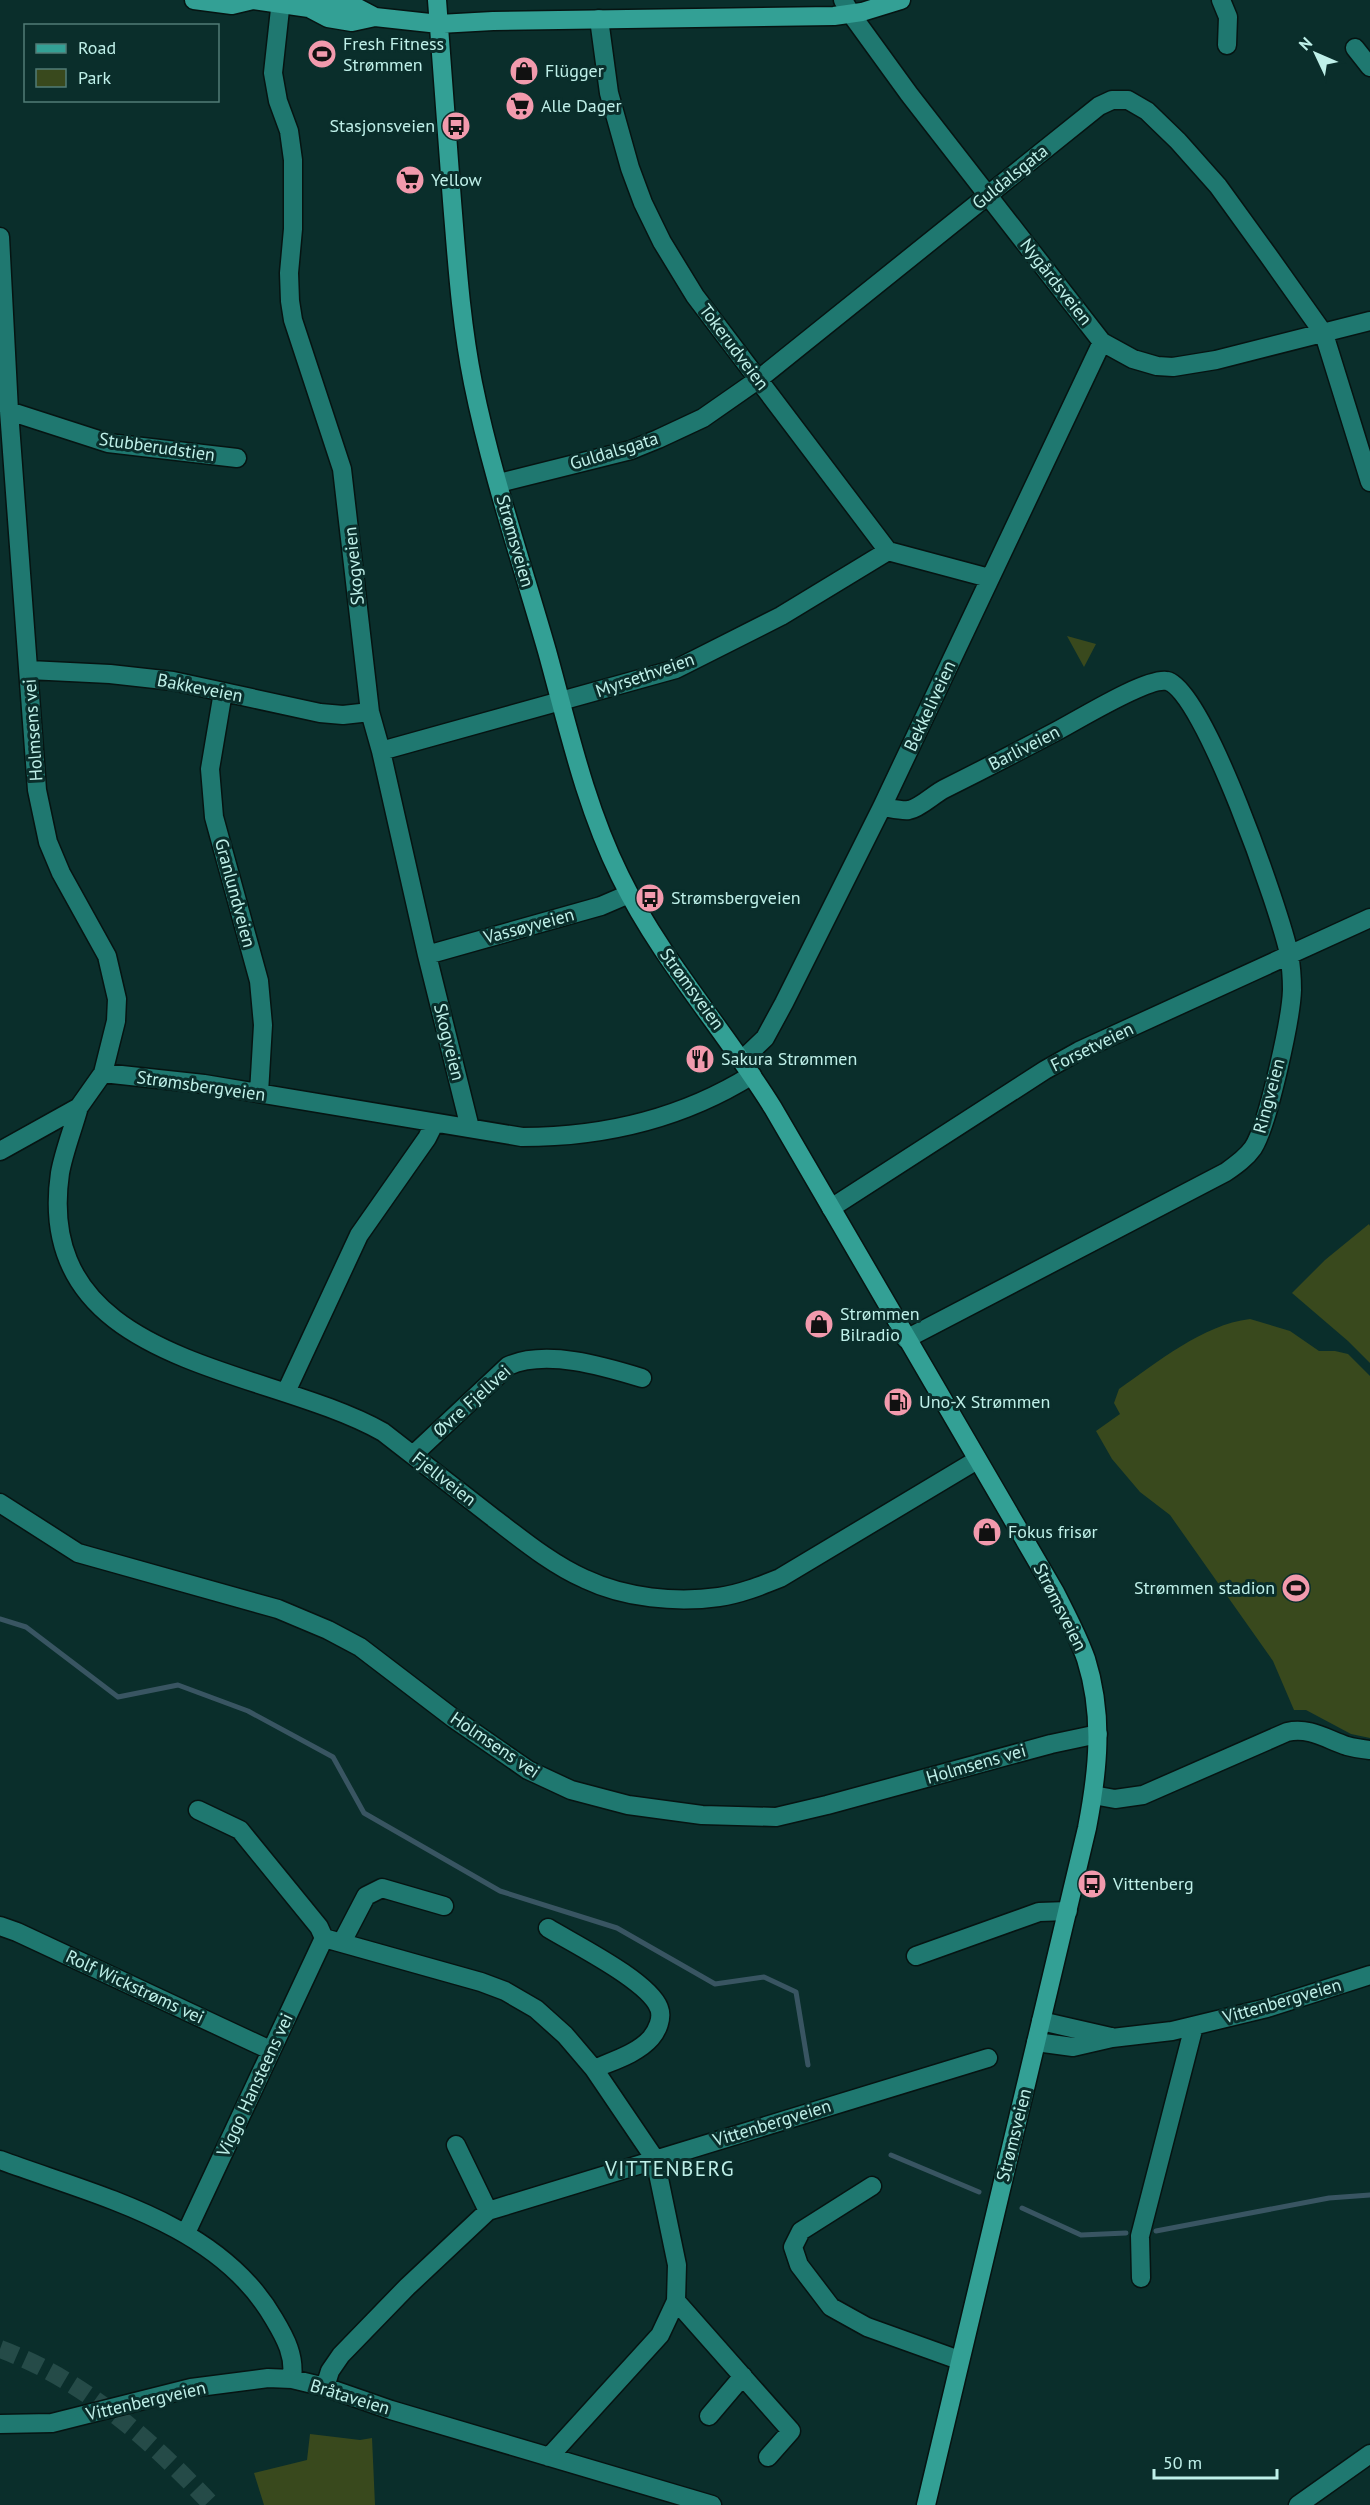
<svg xmlns="http://www.w3.org/2000/svg" width="1370" height="2505" viewBox="0 0 1370 2505" font-family="'PT Sans',sans-serif">
	<style>
		.green { fill: #39491d }
		.lines { fill: none; stroke-linecap: round; stroke-linejoin: round }
		.stream { stroke: #395562; stroke-width: 5 }
		.major-tunnel { stroke: #254b48; stroke-width: 18; stroke-dasharray: 18 9; stroke-linecap: butt }
		.minor-casing { stroke: #061412; stroke-width: 21 }
		.major-casing { stroke: #061412; stroke-width: 21 }
		.minor { stroke: #1f7870; stroke-width: 18 }
		.major { stroke: #33a095; stroke-width: 18 }
		.labels { text-anchor: middle; stroke-width: 6; stroke-linejoin: round; paint-order: stroke }
		.poi-label { font-size: 18px; fill: #bff0e9; stroke: #0a2e2b; text-anchor: start }
		.street-label { font-size: 18px; fill: #bff0e9; stroke: #0a2e2b }
		.quarter-label { font-size: 21px; letter-spacing: 1.5px; fill: #bff0e9; stroke: #0a2e2b }
	</style>
	<rect width="100%" height="100%" fill="#0a2e2b"/>
	<path class="green" d="M1067,636L1096,644L1084,667Z
		M1369,1224L1370,1226V1363L1348,1341L1292,1293L1325,1260Z
		M1250,1319L1290,1331L1319,1351H1335L1348,1354L1370,1376V1738L1351,1734L1306,1710H1294L1273,1661L1170,1515L1140,1492L1112,1459L1096,1431L1120,1414L1114,1403L1119,1389C1158,1362 1202,1325 1250,1319Z
		M310,2434L360,2440L372,2438L375,2505H264L254,2473L307,2460Z"/>
	<g class="lines">
		<path class="stream" d="M0,1619L26,1627L118,1697L178,1685L248,1711L333,1757L364,1813L500,1891L617,1928L715,1984L764,1977L796,1992L808,2065
			M891,2155L979,2192
			M1022,2208L1081,2235L1126,2233
			M1156,2231L1329,2198L1370,2195"/>
		<path class="major-tunnel" d="M0,2349C84,2380 151,2440 212,2505"/>
		<g class="minor-casing">
			<path id="minor" d="M281,0L273,73L278,101L289,131L293,160V229L289,273L290,301L293,320L342,469L370,712L381,751L427,955L470,1128
				M843,0L851,14L909,94L1102,342L1133,359L1157,366L1173,367L1216,360L1370,321
				M1221,0L1228,17L1227,45
				M599,19L609,93L630,168L643,203L662,242L695,296L888,551L989,578
				M1355,48L1370,67
				M0,237L9,411L37,790L48,842L61,873L107,956L117,999L116,1021L103,1073L79,1107L0,1151
				M9,411L108,443L237,458
				M499,483L631,450L658,439L703,418L759,379L1099,106L1112,100H1128L1147,111L1178,141L1218,186L1268,255L1324,334L1370,482
				M29,670L110,674L173,681L320,713L343,715L370,712
				M223,692L210,769L214,817L259,981L263,1025L259,1093
				M381,751L676,669L781,616L888,551
				M882,807C890,808 901,811 909,810C920,808 934,794 944,789C980,771 1017,752 1053,733C1075,722 1146,677 1167,681C1203,687 1281,914 1289,954C1291,965 1292,979 1292,990C1291,1019 1268,1125 1253,1148C1246,1158 1236,1165 1226,1172L906,1339
				M427,955L601,906L629,894
				M742,1060L765,1038L784,1003L882,807L1102,342
				M103,1073L204,1084L522,1137C603,1137 683,1118 752,1075
				M79,1107C73,1129 64,1151 60,1173C32,1366 264,1365 383,1432C419,1460 455,1488 491,1516C520,1538 551,1564 585,1579C625,1598 676,1603 719,1597C740,1594 760,1586 780,1578L977,1460
				M831,1208L1045,1070L1079,1051L1370,918
				M286,1392L359,1235L427,1138L434,1124
				M413,1455L508,1366C546,1349 603,1366 642,1378
				M0,1503L78,1553L278,1609L328,1630L360,1647L453,1718L528,1770L571,1790L628,1805L702,1815L776,1817L827,1805L1051,1744L1098,1734
				M1093,1795L1115,1799L1143,1795L1287,1732C1310,1727 1326,1739 1347,1746C1354,1748 1362,1749 1370,1750
				M198,1810L240,1830L319,1927L324,1938
				M0,1926L17,1932L270,2050
				M548,1928C574,1944 649,1981 659,2008C663,2018 657,2031 651,2038C637,2054 612,2061 594,2069
				M324,1938L481,1982L505,1991L536,2009L565,2035L594,2069L655,2159L677,2265L676,2301L660,2335L549,2457
				M342,1942L366,1896L382,1888L444,1906
				M916,1956L1039,1912L1068,1911
				M1041,2021L1111,2037
				M1036,2042L1073,2047L1112,2038L1172,2031L1267,2008L1370,1975
				M456,2145L488,2211
				M0,2160C97,2196 219,2223 274,2319C286,2339 295,2356 292,2379
				M872,2186L801,2231L793,2247L799,2265L831,2307L867,2327L959,2360
				M186,2233L324,1938
				M1141,2278L1140,2236L1194,2026
				M676,2301L791,2431L768,2457
				M325,2387L330,2371L341,2355L407,2287L488,2211L988,2058
				M709,2416L743,2376
				M0,2424L52,2423L191,2388L268,2378L292,2379L325,2387L391,2410L712,2505
				M1298,2505L1370,2454"/>
		</g>
		<g class="major-casing">
			<path id="major" d="M194,0L232,5L253,0L309,8L331,3L356,7L375,17
				M437,0C442,67 447,134 452,201C457,262 461,323 473,383C491,472 522,564 547,651C568,727 585,805 620,876C661,960 724,1029 773,1108L1055,1592C1066,1614 1078,1636 1086,1659C1104,1716 1098,1771 1087,1828L926,2505
				M309,8L328,18L352,22L375,17L439,24L493,21L834,16L862,12L901,0"/>
		</g>
		<use href="#minor" class="minor"/>
		<use href="#major" class="major"/>
	</g>
	<defs>
		<g id="stadium-disc" transform="scale(1.5)"><circle r="9.5" fill="#f29aad" stroke="#0a2e2b"/><path d="M0-5a6.5 5 0 1 0 0 10a6.5 5 0 1 0 0-10ZM-3.5-1.8h7v3.6h-7Z" fill="#111"/></g>
		<g id="shop-disc" transform="scale(1.5)"><circle r="9.5" fill="#f29aad" stroke="#0a2e2b"/><path d="M-5-2.5h2.3a2.7 3.5 0 0 1 5.4 0H5L5.5 6h-11ZM-1.5-2.5h3a1.5 2.3 0 0 0-3 0Z" fill="#111"/></g>
		<g id="supermarket-disc" transform="scale(1.5)"><circle r="9.5" fill="#f29aad" stroke="#0a2e2b"/><path d="M-6-5.5h2.5l.6 2H6L4.5 2H-2.5L-4.4-4H-6ZM-1.5 3.2a1.3 1.3 0 1 0 .1 0ZM3 3.2a1.3 1.3 0 1 0 .1 0Z" fill="#111"/></g>
		<g id="bus-disc" transform="scale(1.5)"><circle r="9.5" fill="#f29aad" stroke="#0a2e2b"/><path d="M-5-6H5V4H4V6H2V4H-2V6H-4V4H-5ZM-3.5-4V0h7V-4ZM-3.5 1.2v1.5H-2V1.2ZM2 1.2v1.5H3.5V1.2Z" fill="#111"/></g>
		<g id="restaurant-disc" transform="scale(1.5)"><circle r="9.5" fill="#f29aad" stroke="#0a2e2b"/><path d="M-5-6h1v4h1v-4h1v4h1v-4h1v5L-1.5 .5V6h-2V.5L-5-1ZM5-6V6H3V1.5H1.5Q1.5-4 5-6Z" fill="#111"/></g>
		<g id="fuel-disc" transform="scale(1.5)"><circle r="9.5" fill="#f29aad" stroke="#0a2e2b"/><path d="M-5.5-6h7V0h2V4h1.3V-2.5L3-4.5l.8-.8L6-3V5H2.5V1h-1V6h-7ZM-4.2-4.7v3.2H.2V-4.7Z" fill="#111"/></g>
	</defs>
	<g fill-rule="evenodd">
		<use href="#stadium-disc" x="322" y="54"/>
		<use href="#shop-disc" x="524" y="71"/>
		<use href="#supermarket-disc" x="520" y="106"/>
		<use href="#bus-disc" x="456" y="126"/>
		<use href="#supermarket-disc" x="410" y="180"/>
		<use href="#bus-disc" x="650" y="898"/>
		<use href="#restaurant-disc" x="700" y="1059"/>
		<use href="#shop-disc" x="819" y="1324"/>
		<use href="#fuel-disc" x="898" y="1402"/>
		<use href="#shop-disc" x="987" y="1532"/>
		<use href="#stadium-disc" x="1296" y="1588"/>
		<use href="#bus-disc" x="1092" y="1884"/>
	</g>
	<g class="labels">
		<g class="poi-label">
			<text x="343" y="50">Fresh Fitness<tspan x="343" dy="21">Strømmen</tspan></text>
			<text x="545" y="77">Flügger</text>
			<text x="541" y="112">Alle Dager</text>
			<text x="435" y="132" text-anchor="end">Stasjonsveien</text>
			<text x="431" y="186">Yellow</text>
			<text x="671" y="904">Strømsbergveien</text>
			<text x="721" y="1065">Sakura Strømmen</text>
			<text x="840" y="1320">Strømmen<tspan x="840" dy="21">Bilradio</tspan></text>
			<text x="919" y="1408">Uno-X Strømmen</text>
			<text x="1008" y="1538">Fokus frisør</text>
			<text x="1275" y="1594" text-anchor="end">Strømmen stadion</text>
			<text x="1113" y="1890">Vittenberg</text>
		</g>
		<g class="street-label">
			<text transform="translate(1010 177) rotate(-39)" y="6">Guldalsgata</text>
			<text transform="translate(1056 282) rotate(52)" y="6">Nygårdsveien</text>
			<text transform="translate(734 347) rotate(53)" y="6">Tokerudveien</text>
			<text transform="translate(157 447) rotate(8)" y="6">Stubberudstien</text>
			<text transform="translate(614 451) rotate(-17)" y="6">Guldalsgata</text>
			<text transform="translate(515 541) rotate(74)" y="6">Strømsveien</text>
			<text transform="translate(354 566) rotate(-96)" y="6">Skogveien</text>
			<text transform="translate(645 675) rotate(-19)" y="6">Myrsethveien</text>
			<text transform="translate(200 688) rotate(11)" y="6">Bakkeveien</text>
			<text transform="translate(930 706) rotate(-65)" y="6">Bekkeliveien</text>
			<text transform="translate(33 730) rotate(-94)" y="6">Holmsens vei</text>
			<text transform="translate(1024 748) rotate(-27)" y="6">Barliveien</text>
			<text transform="translate(235 893) rotate(75)" y="6">Granlundveien</text>
			<text transform="translate(529 926) rotate(-15)" y="6">Vassøyveien</text>
			<text transform="translate(692 989) rotate(54)" y="6">Strømsveien</text>
			<text transform="translate(449 1042) rotate(76)" y="6">Skogveien</text>
			<text transform="translate(1092 1047) rotate(-26)" y="6">Forsetveien</text>
			<text transform="translate(201 1086) rotate(8)" y="6">Strømsbergveien</text>
			<text transform="translate(1269 1096) rotate(-75)" y="6">Ringveien</text>
			<text transform="translate(472 1401) rotate(-42)" y="6">Øvre Fjellvei</text>
			<text transform="translate(444 1479) rotate(38)" y="6">Fjellveien</text>
			<text transform="translate(1060 1607) rotate(63)" y="6">Strømsveien</text>
			<text transform="translate(495 1745) rotate(34)" y="6">Holmsens vei</text>
			<text transform="translate(976 1764) rotate(-16)" y="6">Holmsens vei</text>
			<text transform="translate(135 1987) rotate(25)" y="6">Rolf Wickstrøms vei</text>
			<text transform="translate(1282 2001) rotate(-16)" y="6">Vittenbergveien</text>
			<text transform="translate(255 2085) rotate(-65)" y="6">Viggo Hansteens vei</text>
			<text transform="translate(772 2123) rotate(-17)" y="6">Vittenbergveien</text>
			<text transform="translate(1014 2135) rotate(-76)" y="6">Strømsveien</text>
			<text transform="translate(350 2397) rotate(17)" y="6">Bråtaveien</text>
			<text transform="translate(146 2401) rotate(-13)" y="6">Vittenbergveien</text>
		</g>
		<g class="quarter-label">
			<text x="670" y="2176">VITTENBERG</text>
		</g>
	</g>
	<rect x="24" y="24" width="195" height="78" fill="#0a2e2b" stroke="#527c77" stroke-width="1.5"/>
	<rect x="36" y="44" width="30" height="9" fill="#33a095" stroke="#527c77" stroke-width="1.5"/>
	<text x="78" y="54" font-size="18" fill="#bff0e9">Road</text>
	<rect x="36" y="69" width="30" height="18" fill="#39491d" stroke="#527c77" stroke-width="1.5"/>
	<text x="78" y="84" font-size="18" fill="#bff0e9">Park</text>
	<g transform="translate(1316 54) rotate(314)" stroke="#0a2e2b" stroke-width="4.5" paint-order="stroke">
	<path d="M0-4.5L10 22L0 15L-10 22Z" fill="#bff0e9"/>
	<text y="-9" font-size="16" font-weight="bold" text-anchor="middle" fill="#bff0e9">N</text>
	</g>
	<path d="M1154 2469v9h123v-9" fill="none" stroke="#bff0e9" stroke-width="3"/>
	<text x="1163" y="2469" font-size="18" fill="#bff0e9" stroke="#0a2e2b" stroke-width="4.5" paint-order="stroke">50 m</text>
</svg>
